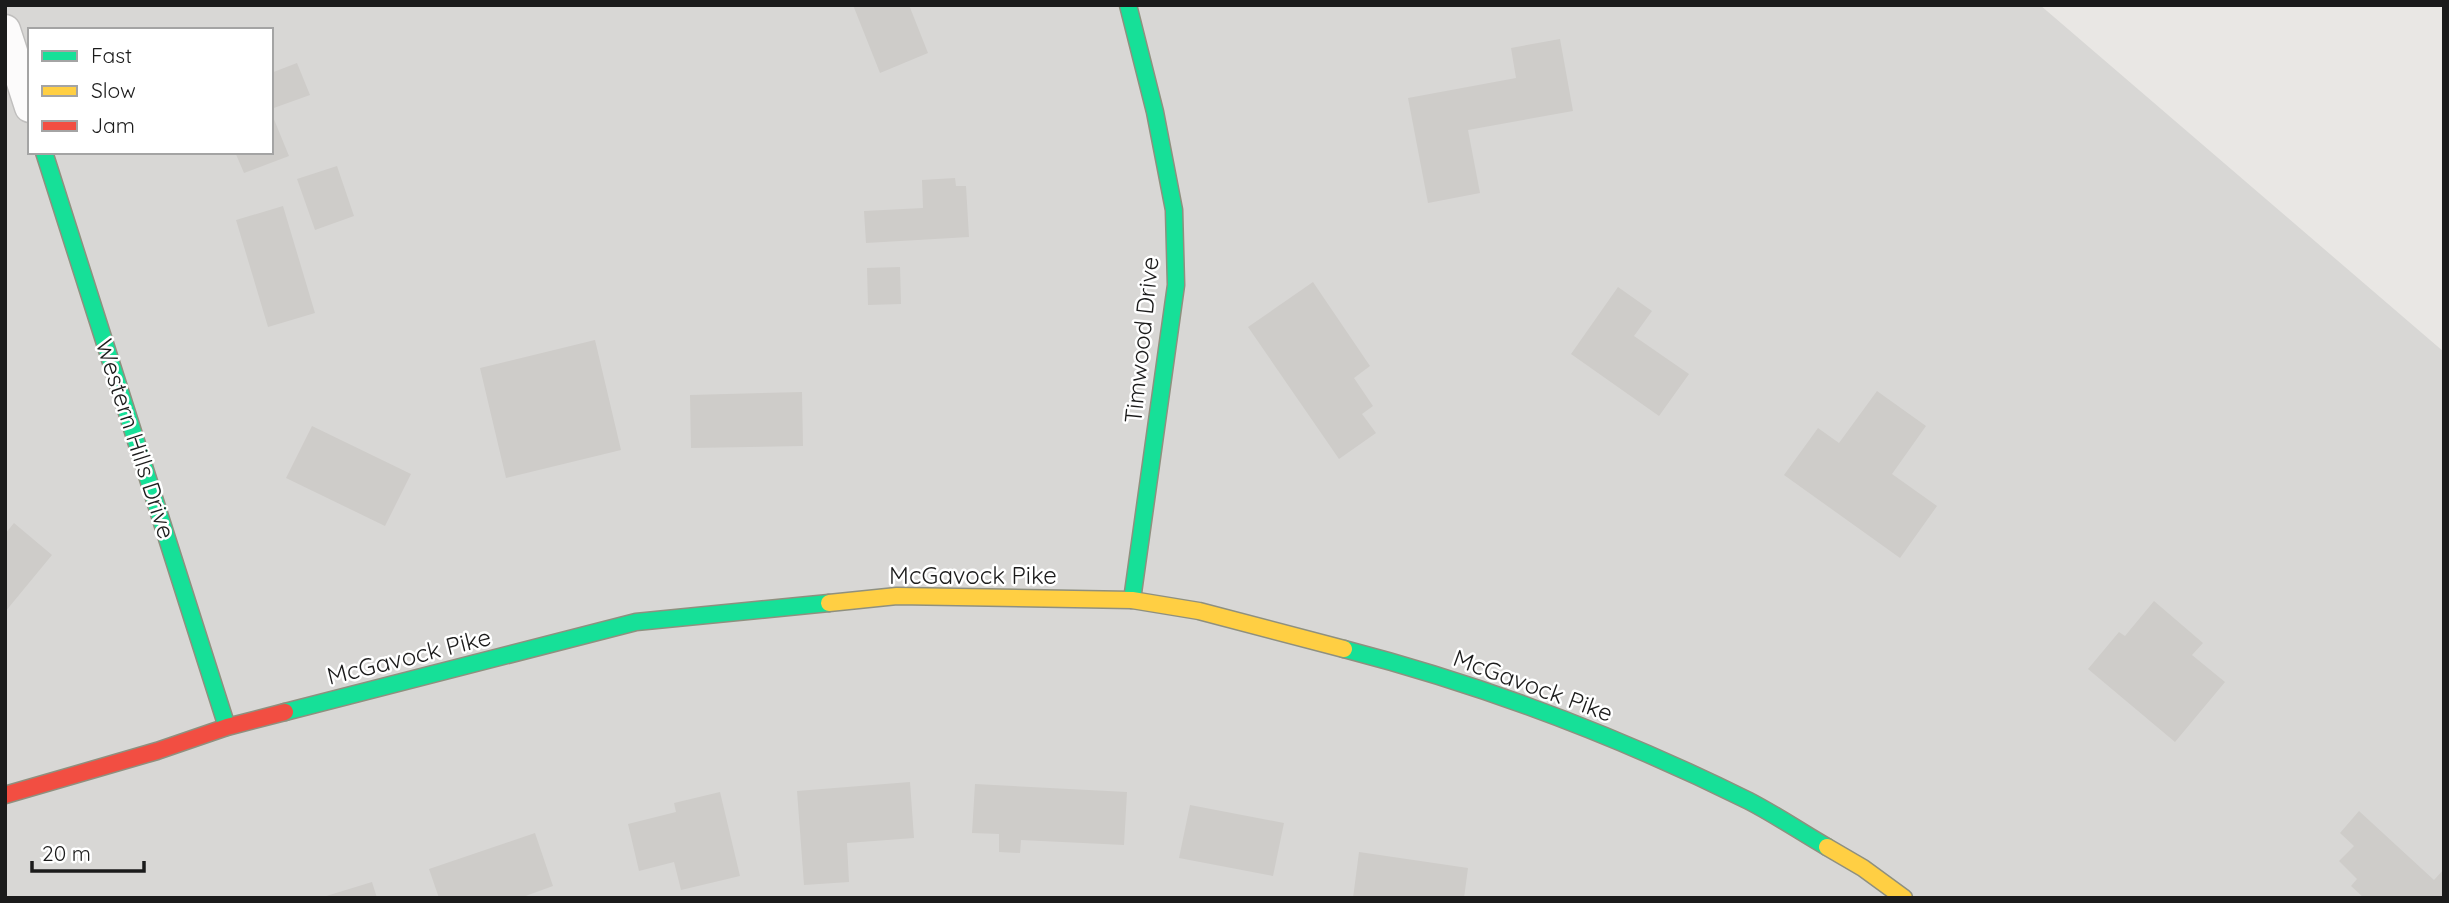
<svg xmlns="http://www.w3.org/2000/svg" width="2449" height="903" viewBox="0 0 2449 903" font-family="Quicksand,sans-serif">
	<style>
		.residential { fill: #d8d7d5; fill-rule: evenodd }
		.building { fill: #ceccc9 }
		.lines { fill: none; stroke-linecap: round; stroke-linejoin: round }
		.street-casing { stroke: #c0bfbe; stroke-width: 33 }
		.fast-casing { stroke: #8f907f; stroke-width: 19 }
		.slow-casing { stroke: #8f907f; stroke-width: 19 }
		.jam-casing { stroke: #8f907f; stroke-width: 19 }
		.street { stroke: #fcfbfb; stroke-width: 30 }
		.fast { stroke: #16e098; stroke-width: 16 }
		.slow { stroke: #ffcf43; stroke-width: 16 }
		.jam { stroke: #f24e42; stroke-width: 16 }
		.labels { text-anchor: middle; stroke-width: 5; stroke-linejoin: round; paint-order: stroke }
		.street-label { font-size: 24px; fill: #1b1b1b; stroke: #fff }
	</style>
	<rect width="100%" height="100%" fill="#e9e7e4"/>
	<path class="residential" d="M5,5H2040L2444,352V898H5ZM30,30H271V152H30Z"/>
	<path class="building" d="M853,5H909L928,53L880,73Z
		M1560,39L1573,111L1468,130L1480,193L1428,203L1408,98L1516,78L1511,48Z
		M297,63L310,95L271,109V73Z
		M271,112L289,156L244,173L235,152H271Z
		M337,166L354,216L315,230L297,179Z
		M955,178L956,186H966L969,237L866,243L864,211L923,208L922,180Z
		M283,206L315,313L268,327L236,220Z
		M900,267L901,304L868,305L867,268Z
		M1313,282L1370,366L1354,378L1373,406L1362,414L1376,433L1339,459L1248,327Z
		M1618,287L1652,311L1634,336L1689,374L1659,416L1571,354Z
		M595,340L621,450L506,478L480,368Z
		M1877,391L1926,426L1892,474L1937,506L1900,558L1784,475L1818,428L1839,443Z
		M802,392L803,446L691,448L690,395Z
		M312,426L411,474L385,526L286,478Z
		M14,523L52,555L5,612V534Z
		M2154,601L2203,643L2192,655L2225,682L2175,742L2088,669L2119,632L2125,636Z
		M910,782L914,838L847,843L849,882L804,885L797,791Z
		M975,784L1127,792L1124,845L1021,840L1020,853L999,852V834L972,833Z
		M720,792L740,876L681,890L674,862L639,871L628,824L676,812L674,803Z
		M1190,805L1284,823L1273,876L1179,858Z
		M2359,811L2434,880L2444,869V898H2364L2351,886L2357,879L2339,861L2354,846L2340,833Z
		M535,833L553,886L520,898H439L429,869Z
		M1359,852L1468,868L1464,898H1353Z
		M372,882L377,898H323V897Z"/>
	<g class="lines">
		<g class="street-casing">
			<path id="street" d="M5,30L30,107"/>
		</g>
		<g class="fast-casing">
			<path id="fast" d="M1128,5L1155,112L1174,210L1176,285L1132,600
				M44,152L227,727
				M1344,649C1483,685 1620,737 1749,801C1776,815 1801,832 1827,847
				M285,712L636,622L829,603"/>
		</g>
		<g class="slow-casing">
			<path id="slow" d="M829,603L897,596L1132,600L1199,611L1344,649
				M1827,847L1863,868L1904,898"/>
		</g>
		<g class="jam-casing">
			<path id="jam" d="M5,795L157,751L227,727L285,712"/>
		</g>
		<use href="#street" class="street"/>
		<use href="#fast" class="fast"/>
		<use href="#slow" class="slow"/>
		<use href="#jam" class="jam"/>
	</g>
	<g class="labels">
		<g class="street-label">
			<text transform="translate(1142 340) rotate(-84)" y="8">Timwood Drive</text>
			<text transform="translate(135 439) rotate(72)" y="8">Western Hills Drive</text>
			<text x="973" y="584">McGavock Pike</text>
			<text transform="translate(409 657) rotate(-14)" y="8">McGavock Pike</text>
			<text transform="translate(1533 686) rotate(20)" y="8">McGavock Pike</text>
		</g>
	</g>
	<rect width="2449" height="903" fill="none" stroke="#1b1b1b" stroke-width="14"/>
	<rect x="28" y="28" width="245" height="126" fill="#ffffff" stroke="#a4a4a4" stroke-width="2"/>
	<rect x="42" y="51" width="35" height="10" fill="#16e098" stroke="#a4a4a4" stroke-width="2"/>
	<text x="91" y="63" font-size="21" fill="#1b1b1b">Fast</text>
	<rect x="42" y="86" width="35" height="10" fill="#ffcf43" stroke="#a4a4a4" stroke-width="2"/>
	<text x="91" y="98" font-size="21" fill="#1b1b1b">Slow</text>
	<rect x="42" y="121" width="35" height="10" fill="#f24e42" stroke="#a4a4a4" stroke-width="2"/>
	<text x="91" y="133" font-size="21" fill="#1b1b1b">Jam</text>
	<path d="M32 861v10h112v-10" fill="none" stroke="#1b1b1b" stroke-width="3.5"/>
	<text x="42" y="861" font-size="21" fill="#1b1b1b" stroke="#ffffff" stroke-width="5" paint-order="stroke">20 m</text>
</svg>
